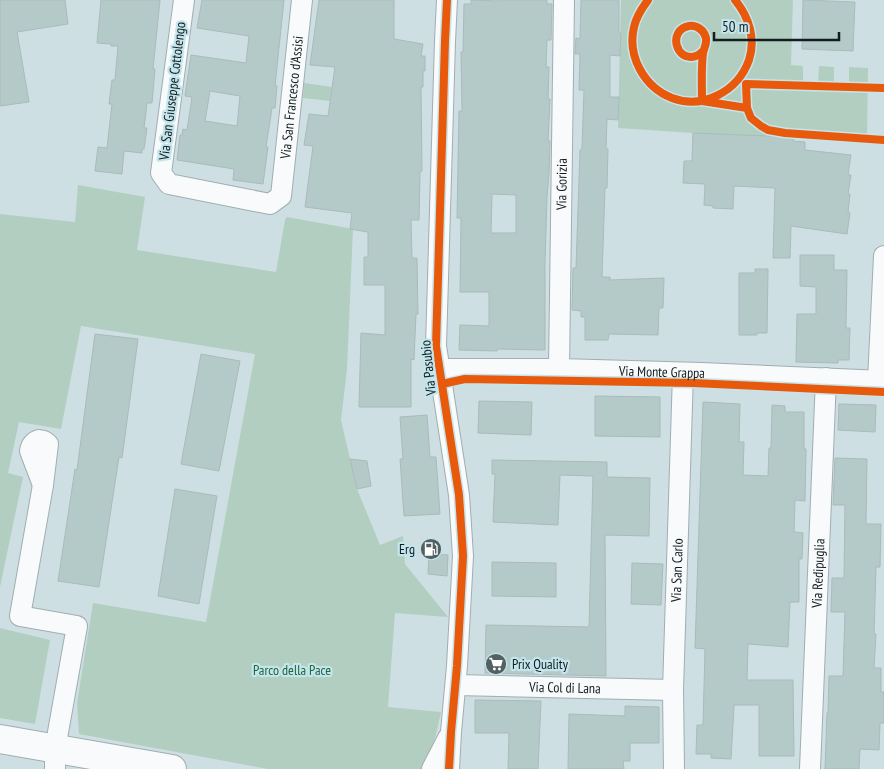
<svg xmlns="http://www.w3.org/2000/svg" width="884" height="769" viewBox="0 0 884 769" font-family="'PT Sans Narrow',sans-serif">
	<style>
		.green { fill: #b2cec0 }
		.building { fill: #b4cac9; stroke: #abbaba; fill-rule: evenodd }
		.lines { fill: none; stroke-linecap: round; stroke-linejoin: round }
		.street-casing { stroke: #a0aeb1; stroke-width: 22 }
		.secondary-casing { stroke: #a0aeb1; stroke-width: 30 }
		.street { stroke: #f8fafb; stroke-width: 20 }
		.secondary { stroke: #f8fafb; stroke-width: 28 }
		.cycleway-casing { stroke: #c4e5ec; stroke-width: 11 }
		.cycleway { stroke: #e8590c; stroke-width: 8 }
		.labels { text-anchor: middle; stroke-width: 4.5; stroke-linejoin: round; paint-order: stroke }
		.street-label { font-size: 14px; fill: #111d1f; stroke: #c4e5ec }
		.poi-label { font-size: 14px; fill: #111d1f; stroke: #c4e5ec; text-anchor: end }
		.park-label { font-size: 14px; fill: #1f6738; stroke: #c4e5ec }
	</style>
	<rect width="100%" height="100%" fill="#cddfe3"/>
	<path class="green" d="M621,0H793L791,65L803,66V83L818,84L819,66L834,67V84H849V67L868,68L867,142L794,137L693,133L618,128Z
		M304,83L332,87L330,101L303,98Z
		M78,185L145,197L137,250L276,272L285,220L287,217L353,229L347,369L341,420L357,489L380,545L403,536L405,564L448,617L395,613L388,707L441,712L431,756L422,769H268L79,734L77,703L93,603L206,622L255,354L81,326L61,429L19,422L8,473L23,477L0,587V214L75,222Z
		M0,628L50,640L35,724L0,718Z"/>
	<path class="building" d="M0,0H65L68,24L17,32L29,102L0,106Z
		M101,0H160L153,69H155L152,103H147L144,128H147L144,149H142V153L124,151L122,174L95,171L98,147L107,148L112,104H109L112,80H115L118,46H111V44L97,43Z
		M202,0H284L275,86H277L275,108H272L266,147H268L263,184L233,180L234,169L177,160L180,135H182L183,129L187,130L192,97L185,96L191,55L246,63L249,36L197,28ZM210,91L240,96L237,126L205,121Z
		M319,0H394V39L423,44L421,56H425V71H423V87H421L422,171H420L419,220H411L412,258H417L418,314H416L414,360L411,359V407H359L361,333L385,335V285H364V257H368V232L350,229L352,213L305,207L313,146L304,145L309,114L328,116L335,67L310,65Z
		M471,0L498,1V0H547V4H552L551,40H547L546,67H549L548,99H550L548,141H550L549,173L547,197L545,263V350L497,349V351L459,350L460,325L489,326V292H460L461,218H457L459,111H462L461,52H463L464,4H471ZM492,194L516,195V233H491Z
		M581,0H619V33H621L620,56L610,55V97H619L618,120L607,119L606,149H608L607,188H605L602,277H610V280L664,278L663,308H659L658,335L609,334L608,340H585V317H581V311L572,310L573,268H576L580,150L582,149L584,90H579L580,54H575L576,38L580,39Z
		M803,0L855,2L853,51L802,49Z
		M693,133L794,137L793,141L805,142V150L851,155L848,175H851L848,194H850L848,212L850,213L847,234L791,226L790,258H773L775,188L734,186L733,209L713,208V206L704,205L705,184L683,183L684,161H692Z
		M800,255H834V270H847L846,328H850L849,360H838V363L796,362L797,314H816V287L800,286Z
		M755,269H768L767,333H757V335H739V273H755Z
		M95,334L138,339L122,458L119,457L99,587L58,581L75,469L77,470Z
		M201,354L240,361L219,471L181,464Z
		M595,396L660,397V437L595,436Z
		M479,401L532,402L531,435L478,433Z
		M703,402L740,404L739,442H744L743,475L768,476L769,448H771L772,405L785,406V412H804V449H806L805,501L795,500L794,532L803,533L802,559H799V602H790L788,647L748,644L747,680H793L794,756H759V705H734L731,759L711,758V754H696L697,725H703L705,649L695,648Z
		M839,404L876,405L875,432L838,430Z
		M427,415L430,457H436L440,514L404,516L400,459H403L400,417Z
		M835,458L867,459L866,524H881L880,567H876L874,634H876L874,668H881V692H884V723H880L879,750L860,749L859,769H825L827,713H828L829,676H843L845,612H831L832,578H844L845,505H833Z
		M350,459L367,461L371,486L357,489Z
		M492,460L607,462V477L650,478L649,536L605,535L606,676L485,673L486,625L589,627L593,476L560,475L558,525L493,522L495,474H492Z
		M175,489L217,496L199,604L158,596Z
		M429,554L448,555L447,576L428,574Z
		M492,562L556,563V597L492,596Z
		M632,563L663,564L661,605L631,604Z
		M475,700L541,701L538,769H508L509,733H475Z
		M625,706L659,707V743H630V761H623L624,769H568L569,714L625,716Z"/>
	<g class="lines">
		<g class="street-casing">
			<g id="street">
				<path id="s1" d="M184,0L161,173L169,184L270,204L281,196L302,0"/>
				<path d="M447,0L445,41L436,346L459,495L463,556L457,666L451,732L449,769"/>
				<path id="s2" d="M440,369H559L702,373L884,381"/>
				<path id="s3" d="M559,369L564,0"/>
				<path d="M878,381L884,256"/>
				<path d="M39,440L44,441L48,444L43,485L30,451C31,445 33,442 39,440Z"/>
				<path d="M43,485L20,616L77,626L55,749V769"/>
				<path id="s4" d="M456,685L673,690"/>
				<path d="M432,769L448,738"/>
				<path id="s5" d="M674,769L673,690L683,373"/>
				<path id="s6" d="M810,769L826,378"/>
			</g>
		</g>
		<g class="secondary-casing">
			<path id="secondary" d="M0,739L172,769"/>
		</g>
		<use href="#street" class="street"/>
		<use href="#secondary" class="secondary"/>
		<g class="cycleway-casing">
			<path id="cycleway" d="M447,0L445,41L436,346L459,495L463,556L457,666L451,732L449,769
				M648,0C642,8 636,17 634,27C627,56 644,87 672,98C703,110 738,91 749,60C756,39 749,17 735,0
				M703,51C701,53 699,55 696,56C676,63 667,30 689,26C697,25 704,30 706,38C707,44 704,48 703,53C701,69 702,85 702,101L747,108
				M884,88L746,84L747,108L751,118L761,126L768,130L785,133L884,140
				M442,384L465,379L693,383L884,392"/>
		</g>
		<use href="#cycleway" class="cycleway"/>
	</g>
	<defs>
		<g id="fuel-disc" transform="scale(1.125)"><circle r="9.5" fill="#536164" stroke="#c4e5ec"/><path d="M-5.5-6h7V0h2V4h1.3V-2.5L3-4.5l.8-.8L6-3V5H2.5V1h-1V6h-7ZM-4.2-4.7v3.2H.2V-4.7Z" fill="#fff"/></g>
		<g id="supermarket-disc" transform="scale(1.125)"><circle r="9.5" fill="#536164" stroke="#c4e5ec"/><path d="M-6-5.5h2.5l.6 2H6L4.5 2H-2.5L-4.4-4H-6ZM-1.5 3.2a1.3 1.3 0 1 0 .1 0ZM3 3.2a1.3 1.3 0 1 0 .1 0Z" fill="#fff"/></g>
	</defs>
	<g fill-rule="evenodd">
		<use href="#fuel-disc" x="431" y="549"/>
		<use href="#supermarket-disc" x="496" y="664"/>
	</g>
	<g class="labels">
		<g class="street-label">
			<text transform="translate(172 91) rotate(-83)" y="5">Via San Giuseppe Cottolengo</text>
			<text dy="5" stroke="none"><textPath href="#s1" startOffset="404">Via San Francesco d'Assisi</textPath></text>
			<text dy="5" stroke="none"><textPath href="#s3" startOffset="185">Via Gorizia</textPath></text>
			<text transform="translate(428 368) rotate(-96)" y="5">Via Pasubio</text>
			<text dy="5" stroke="none"><textPath href="#s2" startOffset="222">Via Monte Grappa</textPath></text>
			<text dy="5" stroke="none"><textPath href="#s5" startOffset="199">Via San Carlo</textPath></text>
			<text dy="5" stroke="none"><textPath href="#s6" startOffset="196">Via Redipuglia</textPath></text>
			<text dy="5" stroke="none"><textPath href="#s4" startOffset="109">Via Col di Lana</textPath></text>
		</g>
		<g class="poi-label">
			<text x="415" y="554">Erg</text>
			<text x="512" y="669" text-anchor="start">Prix Quality</text>
		</g>
		<g class="park-label">
			<text x="292" y="675">Parco della Pace</text>
		</g>
	</g>
	<path d="M714 32v8h125v-8" fill="none" stroke="#111d1f" stroke-width="2.5"/>
	<text x="722" y="32" font-size="15" fill="#111d1f" stroke="#c4e5ec" stroke-width="4" paint-order="stroke">50 m</text>
</svg>
